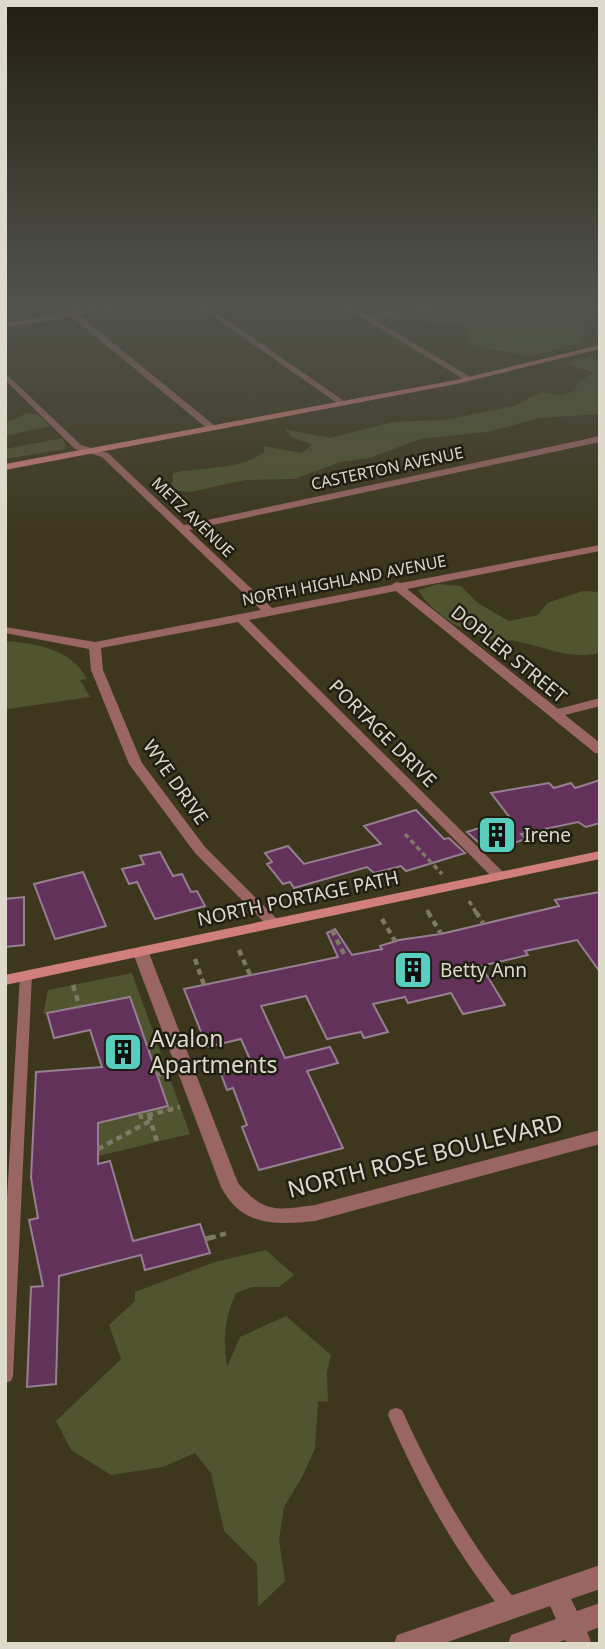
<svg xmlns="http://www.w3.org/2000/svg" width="605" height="1649" viewBox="0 0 605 1649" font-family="'Noto Sans',sans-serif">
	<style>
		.green { fill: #50542f }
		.building { fill: #62325b; stroke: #977f92; stroke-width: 2 }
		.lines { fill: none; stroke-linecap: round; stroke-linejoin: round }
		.path-far2 { stroke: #7e7964; stroke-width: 3.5; stroke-dasharray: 5 3.5; stroke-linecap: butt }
		.path-far1 { stroke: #7e7964; stroke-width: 4.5; stroke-dasharray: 6 4.5; stroke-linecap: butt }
		.path { stroke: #7e7964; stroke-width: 5; stroke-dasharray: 8 5; stroke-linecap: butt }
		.service { fill: #9a6664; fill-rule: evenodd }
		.minor { fill: #9a6664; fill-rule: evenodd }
		.secondary { fill: #d17f7d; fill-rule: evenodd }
		.labels { text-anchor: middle; stroke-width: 5; stroke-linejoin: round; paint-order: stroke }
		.far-street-label { font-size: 16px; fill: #dedacb; stroke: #211e13 }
		.street-label { font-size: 19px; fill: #dedacb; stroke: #211e13 }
		.poi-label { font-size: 19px; fill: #dedacb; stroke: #211e13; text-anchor: start }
		.near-poi-label { font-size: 23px; fill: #dedacb; stroke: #211e13; text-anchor: start }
		.near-street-label { font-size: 23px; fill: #dedacb; stroke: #211e13 }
	</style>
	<rect width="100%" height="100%" fill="#3d371e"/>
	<path class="green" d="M491,303H600V316L581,326L584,335L581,343L528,357C508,348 487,353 468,344L469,336L461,324L388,321V317L421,313L472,316L486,314L473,307Z
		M591,357L600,362V414L540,418L487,432L420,439L370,458L341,462L294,479L245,480L190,492L172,490L173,473C203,466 242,471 265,451L263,446L302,453L312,444L293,438L284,429L330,438L392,422L445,420L515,406L541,392L560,395L575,391L577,383L593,373L568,364L575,359Z
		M27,413L39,415L50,426L5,436V423Z
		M63,438L66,449L5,459V449Z
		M438,584L461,586L478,603L509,621L538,615L547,603L583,591L600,592V653C566,660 547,647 515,641C508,639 501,642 494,640C467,635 432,614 418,590Z
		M5,641C35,643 72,649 87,679L80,680L90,697L8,709L5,704Z
		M132,973L190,1134L98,1156L92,1068L102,1066L115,1119L168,1106L130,997L43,1014L48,990Z
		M266,1250L294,1275L279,1287H252L236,1293C224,1319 223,1339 227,1367L240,1337L286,1316L331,1355L327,1372L328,1402L318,1401L315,1449L302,1477L284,1507L279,1540L285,1581L258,1607L257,1564L224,1531L211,1473L195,1453L163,1467L111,1475L71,1450L56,1421L121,1359L109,1325L135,1301V1292L215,1262Z"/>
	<path class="building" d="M600,780V823L586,827L578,822L521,834L526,839L488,851L467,832L510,818L491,793L549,783L554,788L571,783L575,788Z
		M416,810L444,839L449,838L465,853L406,871L401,866L374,873L367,867L294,888L290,882L283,884L267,864L272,862L265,853L288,846L304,864L381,844L364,826Z
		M160,852L173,876L182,874L191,892L197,891L205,906L155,919L137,882L129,884L122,869L144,864L140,856Z
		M83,872L106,926L55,939L34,884Z
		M600,892V972L577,940L525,951L528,955L481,966L505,1005L463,1014L451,993L408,1003L405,997L373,1004L388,1032L364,1038L361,1032L327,1039L306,996L261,1006L285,1058L330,1047L338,1063L307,1071L343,1148L259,1170L242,1127L247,1125L233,1088L227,1090L221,1074L253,1066L241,1039L207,1047L184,989L338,957L327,933L335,929L352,955L382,949L380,946L399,940L441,934L559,906L555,900Z
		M24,897V945L5,947V899Z
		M130,997L168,1106L98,1123V1164L110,1161L133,1241L200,1224L210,1253L145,1270L141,1255L59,1276L56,1384L27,1387L31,1287L43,1286L29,1220L38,1218L31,1178L36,1072L102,1067L90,1030L54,1038L47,1013Z"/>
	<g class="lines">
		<path class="path-far2" d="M405,834L442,874
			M469,901L477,914
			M427,910L429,914"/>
		<path class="path-far1" d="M428,912L441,934
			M476,912L483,923
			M382,919L395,941
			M332,930L344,954
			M239,950L251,977
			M195,959L204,985
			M73,985L80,1008
			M157,1075L168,1073
			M140,1113L141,1117L180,1107
			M149,1115L157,1142
			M98,1149L150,1121
			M210,1238L227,1233"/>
		<path class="path" d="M205,1239L217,1236"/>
		<path class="service" d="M26,971L30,972L32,975L13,1376L11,1381L5,1383V1233L20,975L22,972Z
			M396,1408L402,1410C435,1482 467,1539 517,1602L520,1608L517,1614L511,1617L505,1614C456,1553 419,1487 388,1415L390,1410Z"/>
		<path class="minor" d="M127,303H147L79,315L215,426V430H209L72,317L5,327V323Z
			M194,303H202L347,403L340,405Z
			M337,303H346L367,316L442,303H461L373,319L474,379L467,381Z
			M5,373L81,445L108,453L184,525L600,436V442L189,530L272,608L391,585L396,582L401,583L600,545V551L407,589L558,709L600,698V706L565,715L600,743V754L595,753L396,591L249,620L504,873L506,876L504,879H494L238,622L101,648L103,670L142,763L205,847L280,922L277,925H267L195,853L129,764L91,670L89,649L5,633V627L95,642L261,610L102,457L75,449L5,380Z
			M141,948L147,949L149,953L238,1183C265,1214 277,1210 315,1205L600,1130V1144L315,1221C276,1225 242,1227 221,1187L133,953L135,949Z
			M600,1565V1589L571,1599L577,1611L600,1603V1627L587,1632L592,1644H567L565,1640L554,1644H508L511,1635L556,1619L550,1606L442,1644H394L397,1635L406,1632Z"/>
		<path class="secondary" d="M600,345V349L456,384L5,470V464L456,380Z
			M600,851V859L5,985V975Z"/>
	</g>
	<linearGradient id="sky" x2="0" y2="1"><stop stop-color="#221e10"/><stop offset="0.57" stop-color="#51534c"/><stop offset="1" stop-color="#51534c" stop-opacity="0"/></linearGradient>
	<rect width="605" height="534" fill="url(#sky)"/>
	<defs>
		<g id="building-square" transform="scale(2.0125)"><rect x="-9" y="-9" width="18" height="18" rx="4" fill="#59cebe" stroke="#211e13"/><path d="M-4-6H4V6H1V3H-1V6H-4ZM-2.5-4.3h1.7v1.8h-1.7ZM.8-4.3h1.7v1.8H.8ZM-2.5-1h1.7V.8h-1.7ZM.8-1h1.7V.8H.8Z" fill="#111"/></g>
	</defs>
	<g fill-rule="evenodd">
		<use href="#building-square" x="497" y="835"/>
		<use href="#building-square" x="413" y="970"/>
		<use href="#building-square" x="123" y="1052"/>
	</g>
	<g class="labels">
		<g class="far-street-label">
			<text transform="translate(387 468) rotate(-12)" y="6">CASTERTON AVENUE</text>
			<text transform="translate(193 517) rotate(44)" y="6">METZ AVENUE</text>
			<text transform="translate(344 580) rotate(-11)" y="6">NORTH HIGHLAND AVENUE</text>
		</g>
		<g class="street-label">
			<text transform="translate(509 654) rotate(39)" y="7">DOPLER STREET</text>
			<text transform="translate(383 733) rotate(45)" y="7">PORTAGE DRIVE</text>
			<text transform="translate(176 782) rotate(55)" y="7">WYE DRIVE</text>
			<text transform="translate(298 898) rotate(-12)" y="7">NORTH PORTAGE PATH</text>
		</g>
		<g class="poi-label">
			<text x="524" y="842">Irene</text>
			<text x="440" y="977">Betty Ann</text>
		</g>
		<g class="near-poi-label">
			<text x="150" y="1047">Avalon<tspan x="150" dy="26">Apartments</tspan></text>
		</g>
		<g class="near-street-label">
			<text transform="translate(425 1156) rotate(-14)" y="8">NORTH ROSE BOULEVARD</text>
		</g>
	</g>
	<rect width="605" height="1649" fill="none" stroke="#dedacb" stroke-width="14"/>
</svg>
